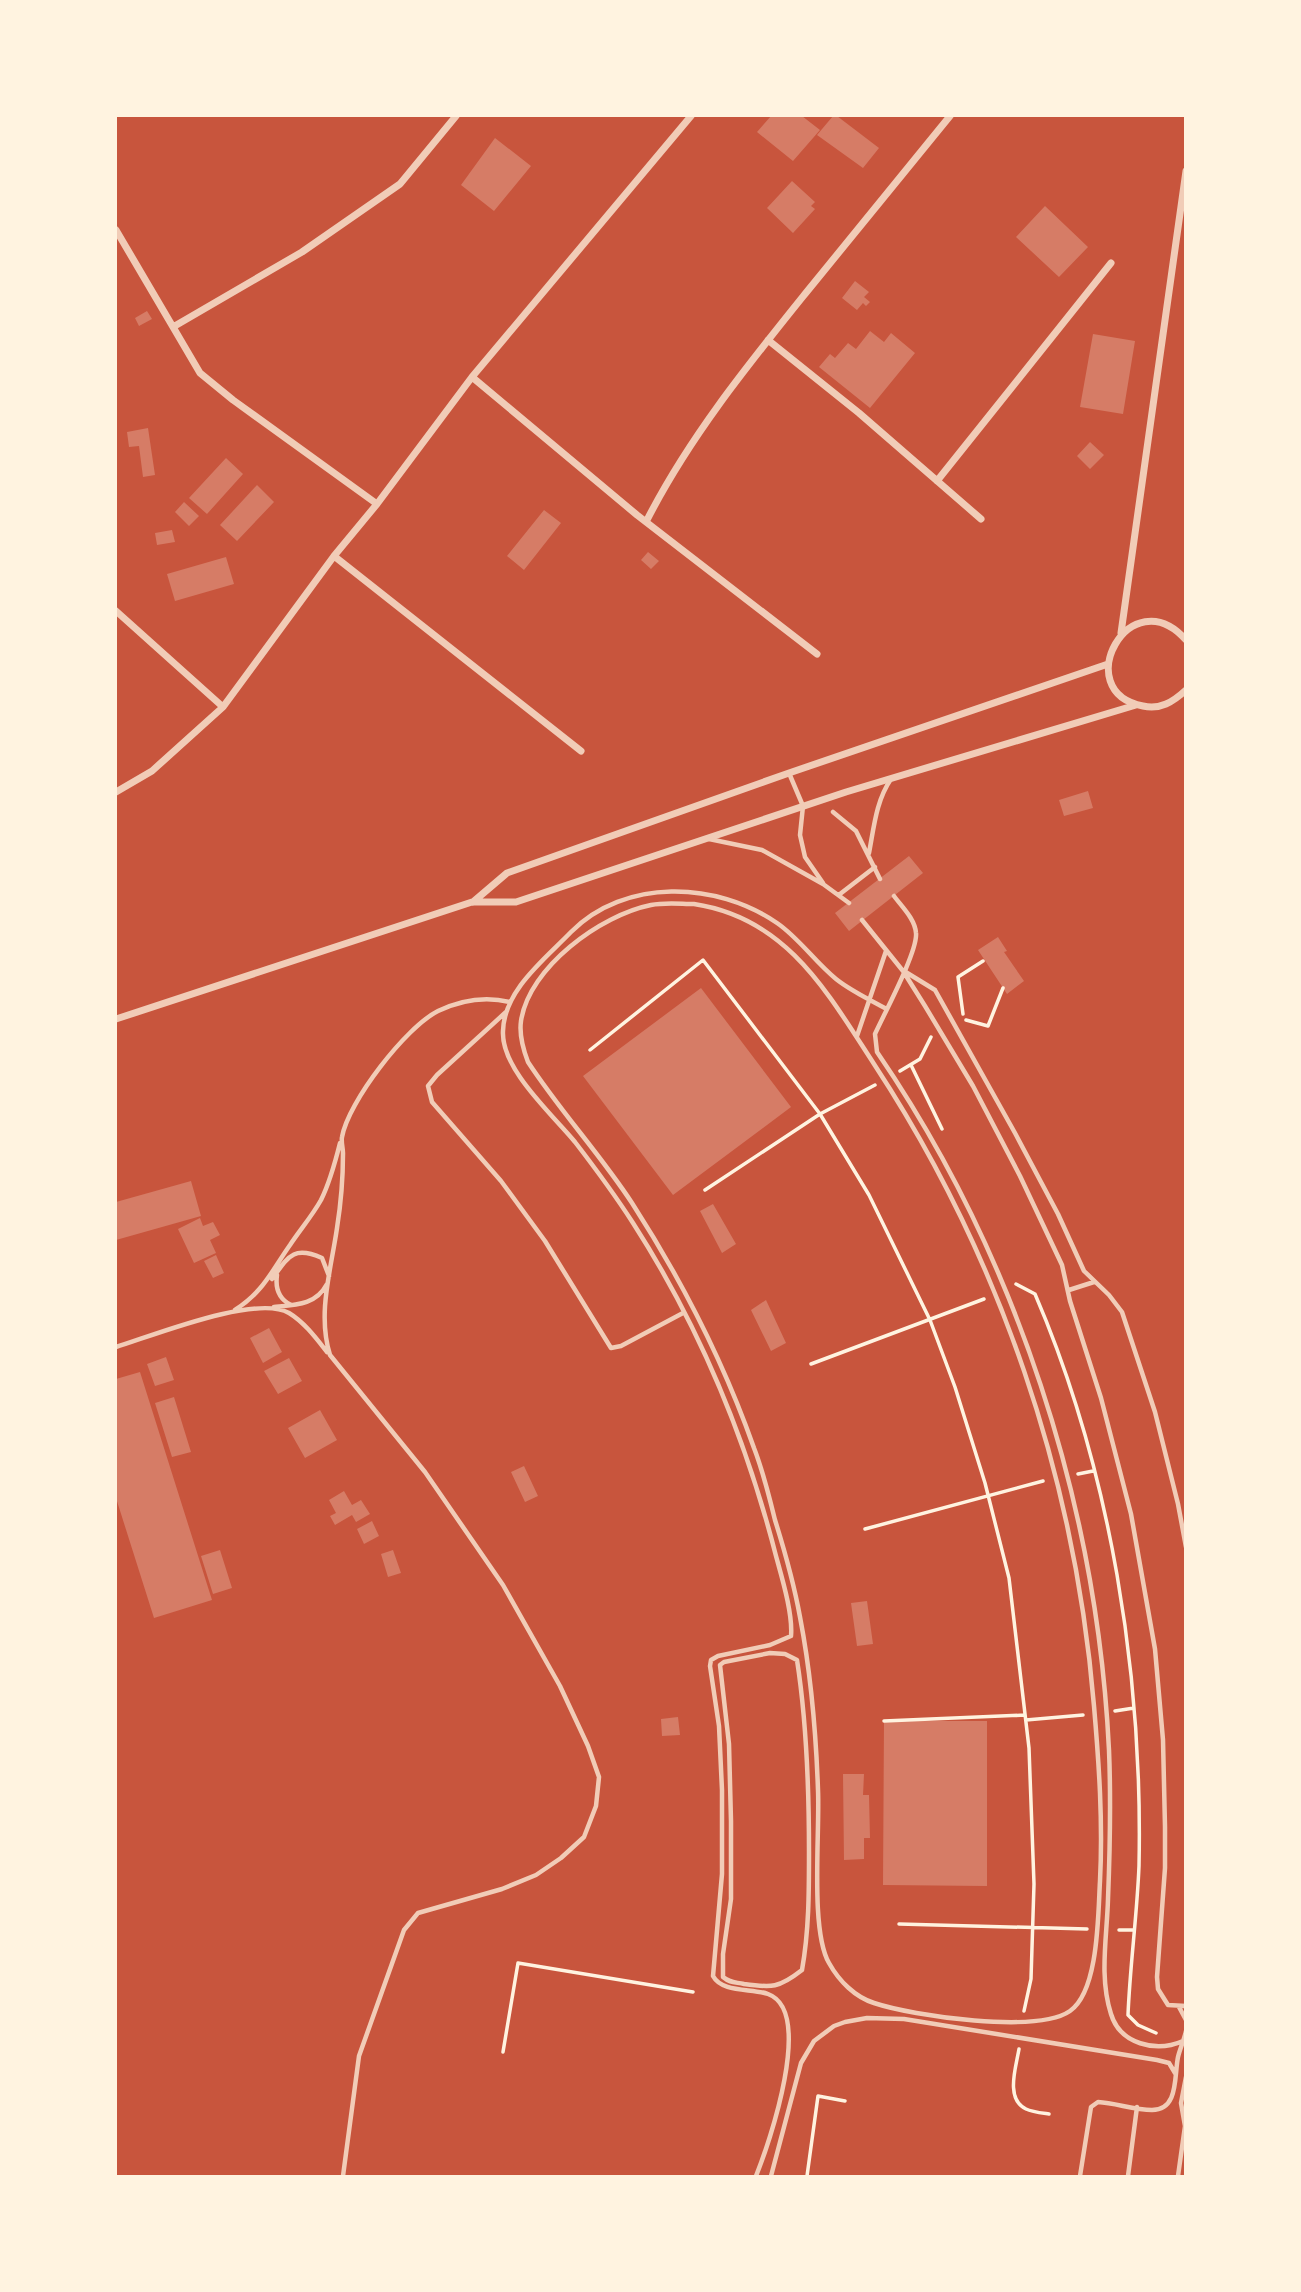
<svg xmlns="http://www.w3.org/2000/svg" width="1301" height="2292" viewBox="0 0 1301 2292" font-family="Overpass,sans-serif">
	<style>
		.building { fill: #d67c66 }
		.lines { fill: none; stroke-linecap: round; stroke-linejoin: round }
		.path { stroke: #fff3e0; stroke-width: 3.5 }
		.service { stroke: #f1ccb7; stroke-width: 4.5 }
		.minor { stroke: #f1ccb7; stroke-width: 7 }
	</style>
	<rect width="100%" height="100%" fill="#c8553d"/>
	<path class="building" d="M771,116H802L820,130L793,161L757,132Z
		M833,116H837L879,148L863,168L817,135Z
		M495,138L531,166L494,211L461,185Z
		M792,181L815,202L811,206L815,209L793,233L767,208Z
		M1045,206L1088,247L1059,277L1016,237Z
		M855,281L869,292L864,297L870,302L866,306L863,303L857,310L842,298Z
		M147,311L152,319L139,326L135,318Z
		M870,331L884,342L891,333L915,353L870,408L819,367L830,354L835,358L848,343L856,349Z
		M1093,334L1135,341L1123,414L1080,407Z
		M148,428L155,475L143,477L139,446L129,447L127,432Z
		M1090,442L1104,455L1090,469L1077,456Z
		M226,458L243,474L207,514L189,498Z
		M257,485L274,502L237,541L220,525Z
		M184,502L199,516L189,526L175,512Z
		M544,510L561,523L524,570L507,556Z
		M172,530L175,542L157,545L155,533Z
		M648,552L659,561L651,569L641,560Z
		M226,557L234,584L175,601L167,574Z
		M1088,791L1093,808L1064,816L1059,800Z
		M909,856L923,873L849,931L835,913Z
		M998,937L1007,951L1004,952L1024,981L1007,994L978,950Z
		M701,988L791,1107L673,1195L583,1076Z
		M191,1181L201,1216L116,1240V1202Z
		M713,1204L736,1244L722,1253L700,1211Z
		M200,1218L203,1226L213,1222L220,1235L210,1240L216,1253L194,1263L178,1229Z
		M216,1255L224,1273L213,1278L204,1261Z
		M766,1300L786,1343L771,1351L751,1310Z
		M269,1328L282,1352L263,1363L250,1338Z
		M166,1357L174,1380L155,1386L147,1364Z
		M289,1358L302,1381L278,1394L264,1371Z
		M140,1372L212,1600L154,1618L116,1498V1379Z
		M174,1397L191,1452L172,1457L155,1403Z
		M320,1410L337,1440L305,1458L288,1428Z
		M524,1466L538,1496L525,1502L511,1472Z
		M344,1491L352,1505L361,1500L370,1514L356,1522L352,1515L335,1525L330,1516L336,1513L329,1500Z
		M372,1521L379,1536L364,1544L357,1529Z
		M220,1550L232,1588L213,1594L201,1556Z
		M393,1550L401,1573L388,1577L381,1554Z
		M867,1601L873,1644L857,1646L851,1603Z
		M678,1717L680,1735L662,1736L661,1719Z
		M884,1721H987V1886L883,1885Z
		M843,1774H864L863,1795H869L870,1838H864V1859L844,1860Z"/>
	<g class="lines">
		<path class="path" d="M963,1014L958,977L983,961
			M966,1020L988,1026L1003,988
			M590,1050L703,960L820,1114L869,1195L930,1320L955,1387L985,1483L1009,1578L1029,1748L1034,1884L1031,1979L1024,2011
			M911,1065L942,1129
			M900,1071L920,1059L931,1037
			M705,1190L820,1114L875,1085
			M1016,1284L1035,1294C1111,1471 1143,1675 1139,1866C1137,1916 1130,1965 1128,2015L1138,2025L1156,2033
			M811,1364L984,1299
			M1078,1474L1093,1471
			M865,1529L1043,1481
			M1115,1711L1134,1708
			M1026,1720L1083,1715
			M884,1721L1025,1715
			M899,1924L1087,1929
			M1119,1930H1134
			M1019,2049C1016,2067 1005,2099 1026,2109C1032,2112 1042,2113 1049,2114
			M503,2052L518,1963L693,1992
			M807,2176L818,2096L845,2101"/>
		<path class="service" d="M789,773L803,806L800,835L805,857L823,883
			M833,812L856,831L880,879
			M709,839L762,850L823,884L849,903
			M869,853C874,827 876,801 891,779
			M840,894L875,867
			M894,896C902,907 915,919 916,933C918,951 884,1014 875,1034L877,1052C1016,1255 1097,1504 1109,1750C1111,1799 1110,1849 1108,1899C1107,1937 1099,1977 1111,2014C1120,2044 1156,2053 1183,2041
			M694,904C787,918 827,992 874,1064C1000,1256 1075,1477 1094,1706C1099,1764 1103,1822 1100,1881C1098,1913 1099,1991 1070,2011C1037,2034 913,2016 874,2003C855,1997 839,1981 829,1963C810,1930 820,1833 818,1790C816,1732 811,1674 800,1617C794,1584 785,1552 775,1520C769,1496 763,1471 754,1448C724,1363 681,1279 632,1203C600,1154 560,1111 528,1062C523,1049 519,1035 521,1021C529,967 601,915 651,905C665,902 681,904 694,904Z
			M862,920L903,971L925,1006L973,1086L1020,1176L1062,1265L1070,1301L1101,1398L1131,1514L1155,1649L1163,1740L1165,1827V1868L1157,1977L1158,1989L1168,2005L1186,2006
			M904,971L935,990L1015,1133L1058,1214L1084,1271L1109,1295L1122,1312L1155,1412L1178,1504L1186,1547
			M506,1012L437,1075L428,1086L432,1102L501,1181L545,1241L611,1348L621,1346L683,1313
			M857,1036L886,951
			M277,1275C275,1289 279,1299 291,1305
			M272,1279C288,1257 293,1245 322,1258L329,1276
			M1069,1290L1094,1282
			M274,1307C296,1305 316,1305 327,1284
			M235,1310C264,1291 271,1272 290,1245C300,1230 312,1216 321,1200C330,1182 335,1163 340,1143
			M116,1347C152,1336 256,1294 289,1313C304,1322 316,1338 327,1352
			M770,1653L785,1654L797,1660C807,1724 809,1788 809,1852C809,1892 809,1931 802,1970C779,1988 772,1988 744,1984C735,1982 730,1983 723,1977V1954L731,1899V1821L729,1744L720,1665L724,1662Z
			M1179,2007L1186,2020
			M343,2176L359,2056L404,1930L418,1913L502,1889L536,1875L561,1858L584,1837L596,1806L599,1777L588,1746L560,1686L503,1585L425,1472L330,1355C317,1314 331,1270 337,1228C341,1203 343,1178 343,1153C343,1148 341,1142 342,1137C348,1102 406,1027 438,1011C461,1000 485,996 510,1002
			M756,2176C769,2144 815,2011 768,1994C752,1988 722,1993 713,1976L722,1874V1790L719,1726L710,1666L711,1660L718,1656L770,1645L791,1636C793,1614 782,1578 776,1556C746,1439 698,1324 633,1223C615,1195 595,1168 575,1142C552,1114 501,1069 503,1031C504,990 545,959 571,932C625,878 716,881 777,923C799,938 815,962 836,979C851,991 870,1000 887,1009
			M771,2176L801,2063L814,2041L834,2026L845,2022L867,2018L904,2019L1157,2060L1169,2063L1175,2073
			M1080,2176L1091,2107L1098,2102C1116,2103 1134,2110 1152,2110C1179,2110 1174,2076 1178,2057C1180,2049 1184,2040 1186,2031
			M1128,2176L1137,2107
			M1178,2176L1185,2126L1181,2103L1186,2077"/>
		<path class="minor" d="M116,230L173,327L302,252L400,184L456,116
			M173,327L200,373L233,400L377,504
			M768,340L859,413L981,519
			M472,377L637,515L817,654
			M937,481L1111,263
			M646,522C688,439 747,366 805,294C853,235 902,175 950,116
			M334,556L581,751
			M116,611L223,707
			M1121,633L1186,171
			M1186,640C1130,577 1068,692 1143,706C1160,710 1173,702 1186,690
			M116,792L152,771L223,707L334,556L377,504L472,377L691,116
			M473,902L507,873L789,773L1108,664
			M116,1019L472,902H516L846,792L1136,705"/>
	</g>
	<rect width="1301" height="2292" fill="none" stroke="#fff3e0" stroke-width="234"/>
</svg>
